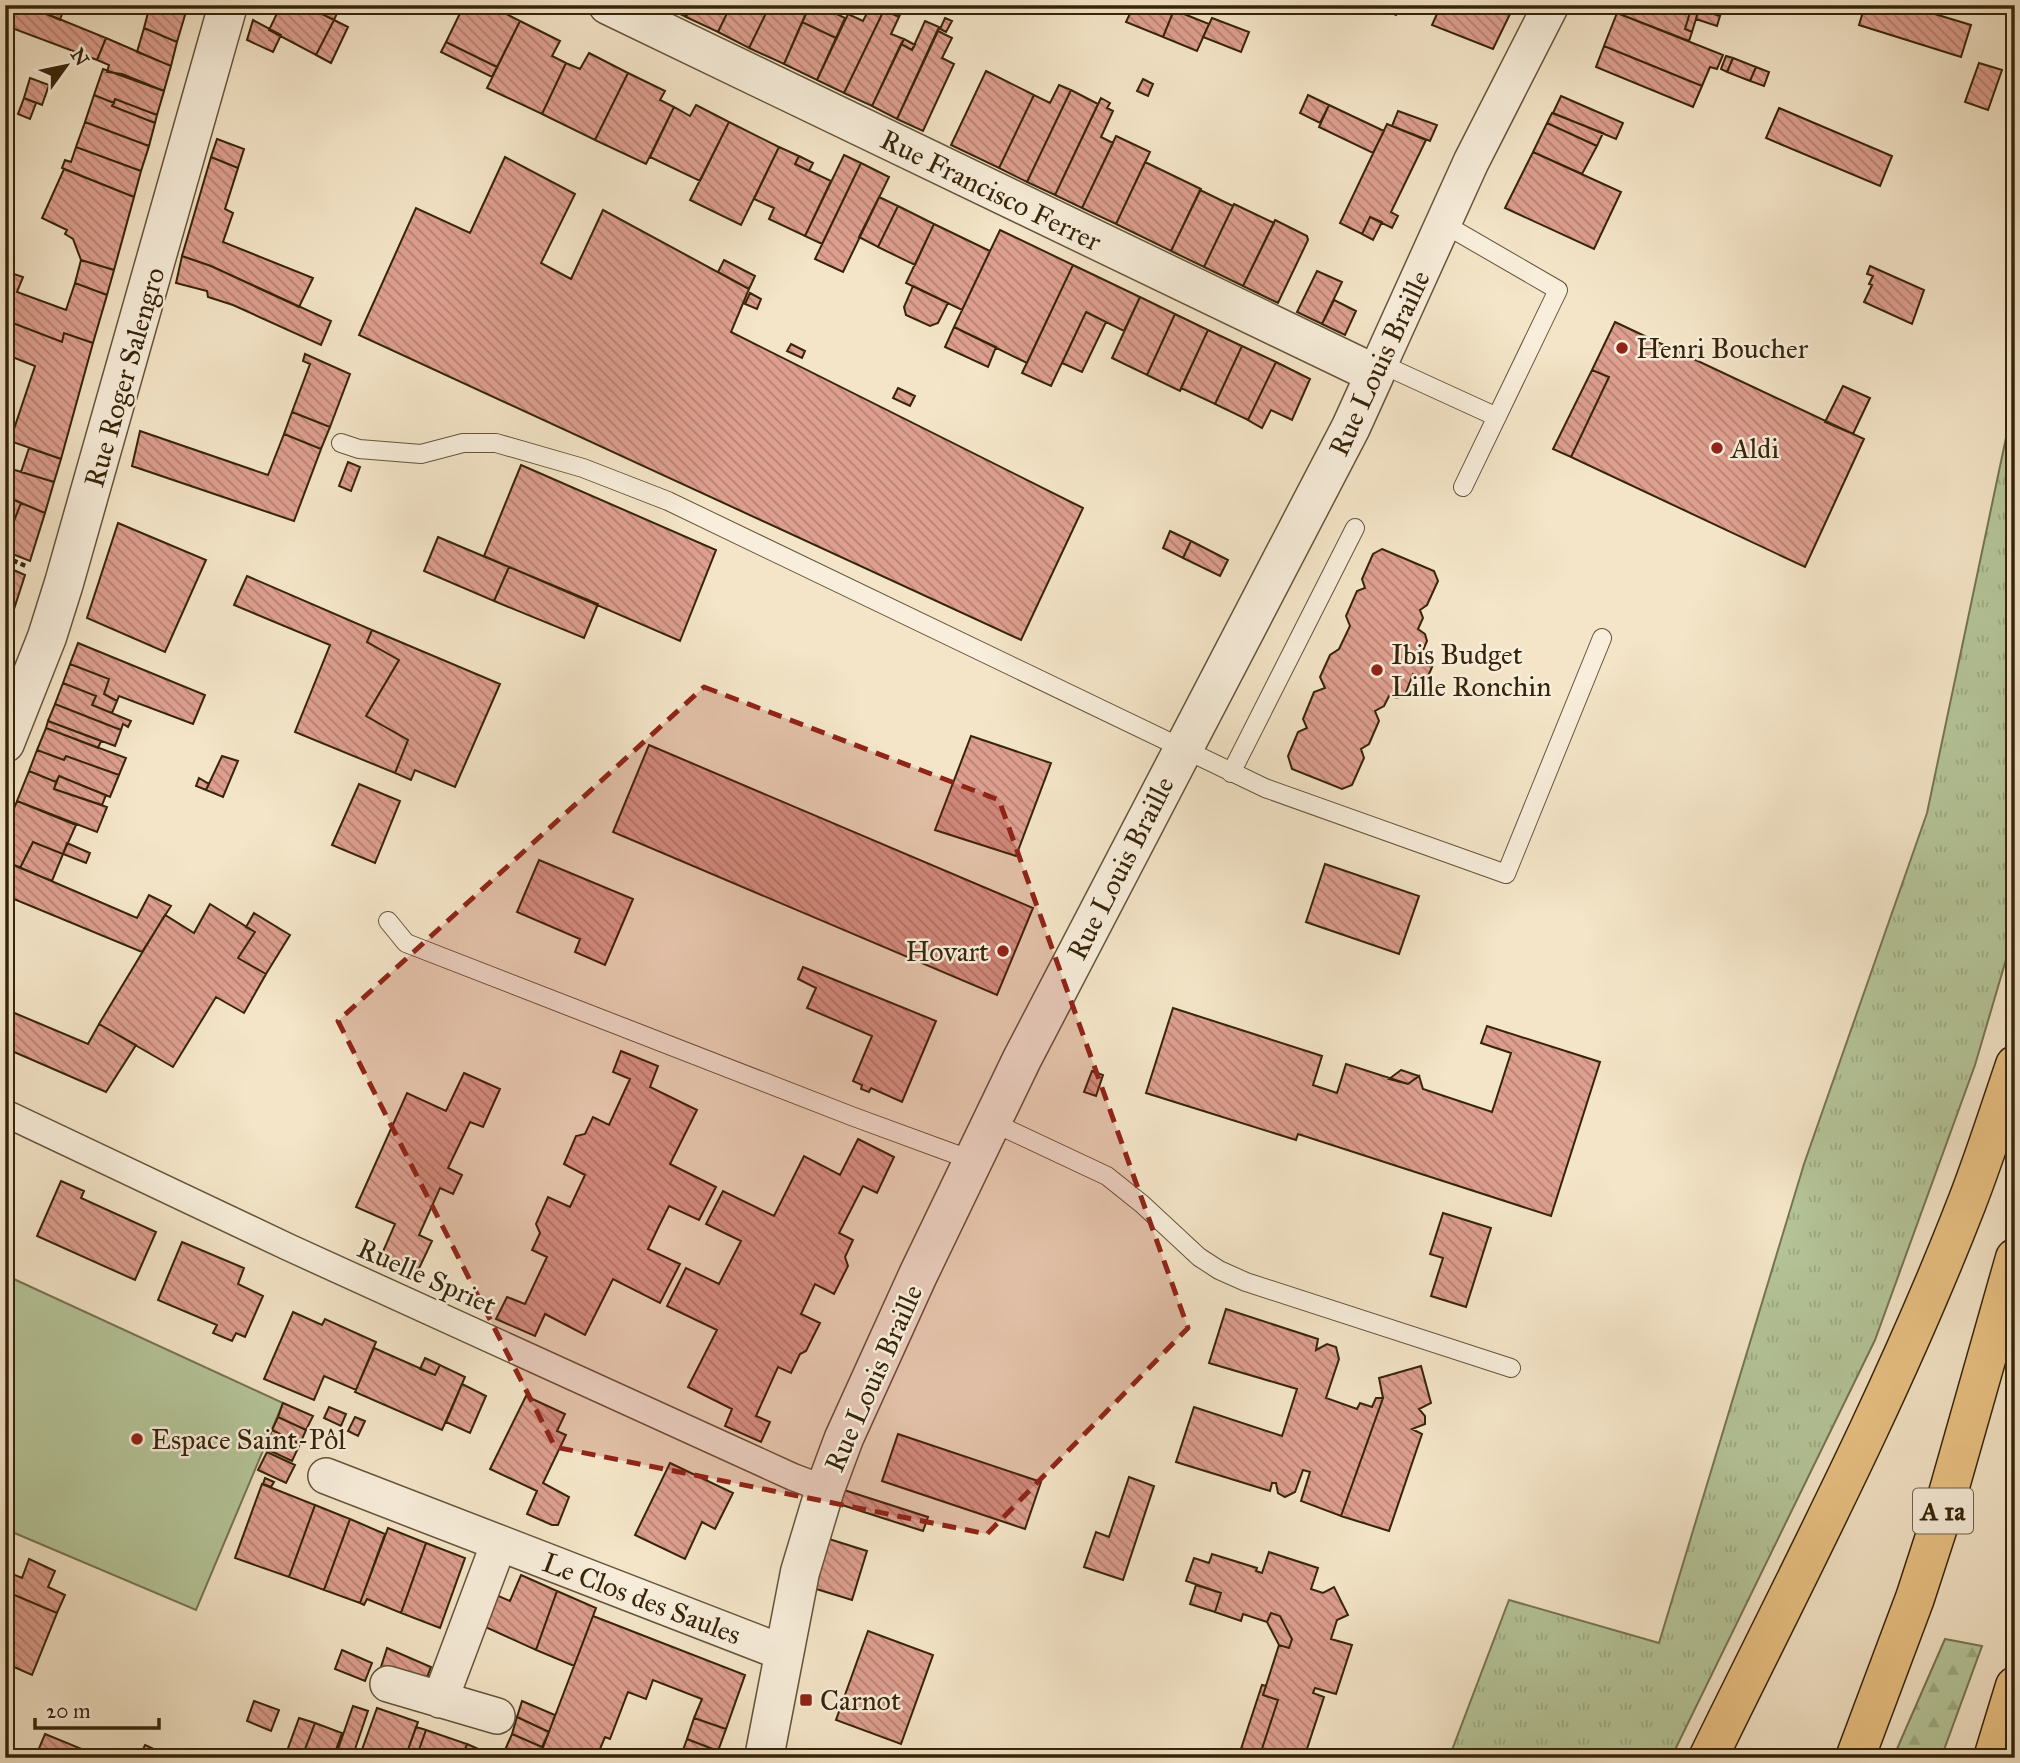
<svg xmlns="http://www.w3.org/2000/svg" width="2020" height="1763" viewBox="0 0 2020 1763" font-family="'IM FELL Great Primer',serif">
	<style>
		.grass { fill: url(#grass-tufts); stroke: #767552; stroke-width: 2 }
		.forest { fill: url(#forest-firs); stroke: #767552; stroke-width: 2 }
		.garden { fill: #b5c69a; stroke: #767552; stroke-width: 2 }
		.building { fill: url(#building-back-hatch); stroke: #36240a; stroke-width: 2 }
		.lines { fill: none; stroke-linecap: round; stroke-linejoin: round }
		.service-casing { stroke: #66543a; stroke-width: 20 }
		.pedestrian-casing { stroke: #66543a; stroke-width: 29 }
		.minor-casing { stroke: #66543a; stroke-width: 38 }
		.tertiary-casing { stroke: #66543a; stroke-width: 41 }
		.motorway-casing { stroke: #36240a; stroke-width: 41 }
		.path { stroke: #36240a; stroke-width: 4.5; stroke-dasharray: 5 3.5; stroke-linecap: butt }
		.service { stroke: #f8eedb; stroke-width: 18 }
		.pedestrian { stroke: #f8eedb; stroke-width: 26 }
		.minor { stroke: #f8eedb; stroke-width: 35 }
		.tertiary { stroke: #f8eedb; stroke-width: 38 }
		.motorway { stroke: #eac284; stroke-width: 38 }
		.marked { fill: #8f2418; fill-opacity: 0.2; stroke: #8f2418; stroke-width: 5; stroke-dasharray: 14 9; stroke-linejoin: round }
		.poi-dot { fill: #8f2418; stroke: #f8eedb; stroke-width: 2.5 }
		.labels { text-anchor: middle; stroke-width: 5; stroke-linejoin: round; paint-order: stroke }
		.shield { fill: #f8eedb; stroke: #706149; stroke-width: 2 }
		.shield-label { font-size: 26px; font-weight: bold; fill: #36240a }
		.street-label { font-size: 28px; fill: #36240a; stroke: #f8eedb }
		.poi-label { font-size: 28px; fill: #36240a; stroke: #f8eedb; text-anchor: start }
	</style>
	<defs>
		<pattern id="grass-tufts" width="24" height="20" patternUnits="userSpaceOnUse" patternTransform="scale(1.75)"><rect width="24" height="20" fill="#b5c69a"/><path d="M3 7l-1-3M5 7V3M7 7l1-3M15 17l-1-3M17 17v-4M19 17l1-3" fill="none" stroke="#9caa83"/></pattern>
		<pattern id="forest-firs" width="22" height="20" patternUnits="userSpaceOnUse" patternTransform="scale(1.75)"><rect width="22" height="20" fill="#b5c69a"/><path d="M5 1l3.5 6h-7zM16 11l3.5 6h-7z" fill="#9caa83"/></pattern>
		<pattern id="building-back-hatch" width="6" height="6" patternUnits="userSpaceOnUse" patternTransform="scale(1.75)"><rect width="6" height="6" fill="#de9f8f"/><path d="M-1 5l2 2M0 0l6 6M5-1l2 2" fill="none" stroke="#b58173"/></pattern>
	</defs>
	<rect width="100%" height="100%" fill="#f4e5c8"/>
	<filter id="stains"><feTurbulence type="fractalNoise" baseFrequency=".00286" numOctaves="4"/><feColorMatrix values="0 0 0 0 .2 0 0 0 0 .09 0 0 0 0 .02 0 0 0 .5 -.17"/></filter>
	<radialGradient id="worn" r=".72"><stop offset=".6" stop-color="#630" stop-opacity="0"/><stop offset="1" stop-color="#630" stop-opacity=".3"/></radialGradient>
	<path class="grass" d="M2015,395V929L1975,1065L1875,1340L1671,1758H1449L1509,1600L1659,1643L1804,1164L1927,813Z"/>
	<path class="forest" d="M1945,1639L1982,1646L1941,1758H1893Z"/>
	<path class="garden" d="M5,1275L283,1403L196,1610L5,1529Z"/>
	<path class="building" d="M18,5H25L106,38L97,60L9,27Z
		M25,5H65L60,20Z
		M150,5H188L177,42L144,28Z
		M281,5H304L334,20L316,55L269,30Z
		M304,5H341L334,20Z
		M464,5L480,12L483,5H489L520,21L497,67L446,42Z
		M662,5H691L686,17Z
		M691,5H731L718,32L686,17Z
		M731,5H770L749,48L718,32Z
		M770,5H810L784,64L749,48Z
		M810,5H818L845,18L836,38L802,22Z
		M871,5L884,10L844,93L817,80L848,14L863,21Z
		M886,5H901L904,6L899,17L884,10Z
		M1134,5H1162L1174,10L1163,37L1126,22Z
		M1372,5H1400L1396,15Z
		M1417,5H1441L1438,13Z
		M1441,5H1500L1512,10L1493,49L1432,25Z
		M1620,5L1692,6L1685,29L1692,32L1689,41L1617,13Z
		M1690,5H1724L1720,16Z
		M1865,5H1905L1971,25L1961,57L1859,25Z
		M1692,6L1699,9L1692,32L1685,29Z
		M1699,9L1720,16L1717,26L1696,19Z
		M884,10L899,17L891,34L904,39L872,106L844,93Z
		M1174,10L1209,24L1197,51L1163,37Z
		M1617,13L1723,55L1717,69L1710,67L1702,86L1604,46Z
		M945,18L952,21L946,32L940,29Z
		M1212,18L1249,32L1241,52L1203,37Z
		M253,20L281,35L273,52L247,40Z
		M334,20L348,27L331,63L316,55Z
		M520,21L560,41L552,56L566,63L542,114L487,88Z
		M925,21L939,27L897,119L872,106L901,44L912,50Z
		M802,22L836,38L817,80L784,64Z
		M144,28L177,42L171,66L137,52Z
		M938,31L952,38L942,58L954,64L923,131L897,119Z
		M106,38L171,66L164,91L122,74L107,72L109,65L97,60Z
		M904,39L915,45L912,50L901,44Z
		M446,42L497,67L492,77L441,52Z
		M1604,46L1702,86L1693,107L1596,67Z
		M589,53L628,73L595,140L542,114L566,63L580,69Z
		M1726,56L1733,58L1727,72L1721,69Z
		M1733,58L1756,67L1750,81L1727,72Z
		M1979,63L2002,70L1988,110L1965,102Z
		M1756,67L1769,72L1764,86L1750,81Z
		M103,69L164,91L157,115L115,99L114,103L94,95Z
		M986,71L1034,95L999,168L951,145Z
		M628,73L665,91L660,100L674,107L646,164L595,140Z
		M30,78L49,85L42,105L24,98Z
		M1143,79L1153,84L1148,96L1137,91Z
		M1059,85L1071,90L1027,182L999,168L1034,95L1050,103Z
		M1071,90L1098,104L1055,195L1027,182Z
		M94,95L114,103L112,106L155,123L149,146L85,122Z
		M1308,95L1329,105L1320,123L1300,113Z
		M1561,96L1623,123L1616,139L1553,113Z
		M24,98L36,103L30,119L18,114Z
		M1101,98L1110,103L1107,108L1113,111L1101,137L1113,143L1082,208L1055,195Z
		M115,99L157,115L155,123L112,106Z
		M696,105L729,122L700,181L650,157L674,107L690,116Z
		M1329,105L1384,131L1373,153L1319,127Z
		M1779,108L1892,156L1880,186L1766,138Z
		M1398,111L1437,125L1430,141L1392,126Z
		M1552,113L1603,133L1597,146L1547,123Z
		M85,122L149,146L141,171L76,147Z
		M729,122L779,147L741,225L690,200Z
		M1547,123L1597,146L1582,174L1533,152Z
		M1387,124L1426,140L1391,212L1398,216L1392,228L1370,217L1362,234L1340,223Z
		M1116,136L1150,152L1116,224L1082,208Z
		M217,139L244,149L238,168L211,157Z
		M76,147L141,171L134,197L62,168L65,160L71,162Z
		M779,147L799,156L795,164L831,181L805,236L769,219L774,208L754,199Z
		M1533,152L1621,192L1594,249L1505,208Z
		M844,155L861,163L822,244L805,236Z
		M799,156L813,163L809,171L795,164Z
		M211,157L238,168L225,209L233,213L223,242L313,278L299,307L211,266L182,256Z
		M505,157L575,194L541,263L571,279L603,210L749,289L731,332L1083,508L1021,640L359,335L416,208L470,233Z
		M1145,162L1201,189L1171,251L1116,224Z
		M861,163L889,177L843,272L815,259Z
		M64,169L134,197L114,270L81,260L73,239L65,234L67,230L42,218Z
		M1200,190L1233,206L1204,267L1171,251Z
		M879,197L898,206L878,247L859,237Z
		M5,203L13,206L5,225Z
		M1234,204L1274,223L1243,286L1204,267Z
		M898,206L934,224L915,265L878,247Z
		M1370,217L1382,222L1373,240L1362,234Z
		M1275,220L1307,236L1308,240L1278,303L1243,286Z
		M934,224L990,251L962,310L906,283Z
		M1000,230L1073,265L1027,363L954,327Z
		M182,256L211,266L331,321L321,345L233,305L208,297L207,291L176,283Z
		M81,260L114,270L107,295L75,283Z
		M724,260L755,276L749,289L718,272Z
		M1073,265L1140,297L1124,331L1086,312L1051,386L1022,373Z
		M1870,266L1924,290L1912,324L1864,302L1872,285L1869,284L1873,276L1867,274Z
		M5,271L23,277L17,292L66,310L75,283L107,295L93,343L64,333L62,342L5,320Z
		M1317,271L1342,282L1322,324L1297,312Z
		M913,286L948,303L938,323L930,326L906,315L904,307Z
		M750,293L761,299L757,309L745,304Z
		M1140,297L1175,314L1147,375L1112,358Z
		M1334,300L1356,311L1345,335L1322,324Z
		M1086,312L1106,322L1082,372L1062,363Z
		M1175,314L1208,330L1180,391L1147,375Z
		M5,320L62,342L64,333L93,343L61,459L10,441L35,366L5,354Z
		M1615,322L1864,439L1805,567L1571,457L1609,377L1592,370Z
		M954,327L996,347L988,367L945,347Z
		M1208,330L1242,346L1215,404L1181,388Z
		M791,344L805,351L802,358L787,351Z
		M1242,346L1276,362L1248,420L1215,404Z
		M305,354L350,374L330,427L292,412L310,364L303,361Z
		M1276,362L1310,379L1292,420L1271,410L1262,428L1248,420Z
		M1592,370L1609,377L1571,457L1553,449Z
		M1843,386L1870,398L1853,434L1825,422Z
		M898,388L915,396L910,406L893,398Z
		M292,412L330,427L321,449L284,434Z
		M140,431L268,475L284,434L321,449L294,521L132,466Z
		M29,448L61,459L54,482L21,472Z
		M348,462L360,467L351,491L339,486Z
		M521,465L716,550L680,641L484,556Z
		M5,467L54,482L45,513L5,496Z
		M5,496L21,503L5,544Z
		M21,503L45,513L30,561L5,551V544Z
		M118,523L206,560L165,652L87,618Z
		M1170,531L1191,541L1183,558L1163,548Z
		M438,537L509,567L494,601L424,571Z
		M1191,541L1228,560L1220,576L1183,558Z
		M1382,549L1434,571L1438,581L1427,605L1420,610L1423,618L1418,629L1425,634L1427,641L1418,662L1432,667L1427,679L1413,674L1405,695L1397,698L1389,696L1384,706L1375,711L1379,721L1369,744L1361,749L1364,758L1352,785L1342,789L1292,769L1288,756L1298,732L1307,728L1303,719L1314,692L1325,688L1320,677L1330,655L1339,649L1350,626L1346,616L1357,591L1365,588L1362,579L1373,554Z
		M5,566L25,575L5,637Z
		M509,567L598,604L584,638L494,601Z
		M247,576L372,630L367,642L399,660L366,716L408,740L395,773L295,732L330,645L234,605Z
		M372,630L500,684L455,787L415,770L411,780L395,773L408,740L366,716L399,660L367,642Z
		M78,643L205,695L193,724L119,696L117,701L104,694L109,679L70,664Z
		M70,664L109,679L104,694L117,701L112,713L92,705L96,696L63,683Z
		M63,683L96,696L92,705L131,721L128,727L123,724L121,730L55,704Z
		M55,704L121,730L115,746L48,721Z
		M48,721L101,741L98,748L46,728Z
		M46,728L126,758L119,775L66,756L64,760L37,750Z
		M971,736L1051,763L1016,856L935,830Z
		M649,745L1033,908L997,995L613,832Z
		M37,750L64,760L66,756L119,775L110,797L59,776L56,782L29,771Z
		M222,756L238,761L223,797L206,790Z
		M29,771L56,782L54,789L107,807L97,832L17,801Z
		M59,776L106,795L102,805L54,789Z
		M199,778L209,784L206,790L196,786Z
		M359,784L400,801L375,863L332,845Z
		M17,801L76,825L63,854L33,842L20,868L5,861V831Z
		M33,842L63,854L52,881L20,868Z
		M67,843L90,853L86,863L63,854Z
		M539,860L633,899L605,965L575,952L580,939L517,912Z
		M5,861L137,918L149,895L171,906L142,952L14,899L5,916Z
		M1325,864L1419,896L1399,954L1306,922Z
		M210,904L255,932L238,958L266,974L244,1013L216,997L173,1067L99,1024L165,915L194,933Z
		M254,913L290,935L266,974L238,958L255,932L246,927Z
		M803,967L936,1021L902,1102L871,1088L869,1092L861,1089L862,1085L853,1081L872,1036L807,1008L816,988L798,979Z
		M1173,1008L1322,1056L1313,1085L1337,1093L1346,1064L1408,1084L1419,1076L1423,1089L1492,1112L1511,1053L1481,1043L1487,1026L1600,1062L1551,1216L1298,1134L1296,1140L1146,1093Z
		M5,1009L88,1044L99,1024L136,1045L106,1092L5,1048Z
		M621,1051L658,1066L650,1087L697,1110L670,1164L716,1187L699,1220L669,1206L659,1226L648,1249L680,1264L660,1303L613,1279L585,1335L545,1314L535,1336L496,1319L507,1297L525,1304L547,1257L532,1250L540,1233L536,1224L548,1197L570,1207L585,1175L564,1164L576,1136L585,1134L593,1117L609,1125L630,1079L613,1072Z
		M1401,1070L1419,1076L1408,1084L1389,1079Z
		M1092,1071L1103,1075L1096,1096L1084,1092Z
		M464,1073L500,1089L483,1127L470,1122L448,1168L462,1175L453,1194L440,1188L419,1235L432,1241L414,1279L378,1263L395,1224L356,1207L407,1093L446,1111Z
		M858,1139L894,1157L877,1193L863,1186L839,1233L853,1240L845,1257L848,1266L834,1294L815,1284L801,1314L820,1323L806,1351L800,1354L791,1373L778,1367L756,1416L770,1422L761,1442L725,1426L732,1409L688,1387L717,1330L667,1306L686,1268L719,1284L741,1241L706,1224L723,1191L774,1216L804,1156L840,1175Z
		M61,1181L84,1191L81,1198L156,1232L135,1280L37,1236Z
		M1443,1213L1491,1228L1466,1307L1431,1296L1443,1258L1430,1254Z
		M182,1242L244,1268L238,1284L263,1296L245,1337L236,1333L232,1341L213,1333L217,1325L158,1300Z
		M1226,1309L1318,1339L1316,1350L1327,1344L1336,1347L1339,1359L1326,1398L1357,1409L1360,1403L1372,1407L1376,1398H1383L1341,1516L1301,1501L1310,1472L1303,1470L1295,1492L1285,1497L1278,1493L1276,1483H1272L1270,1491L1176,1462L1194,1407L1282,1436L1297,1389L1209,1363Z
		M293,1312L322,1325L325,1319L376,1342L356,1390L324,1376L314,1400L264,1379Z
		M374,1348L435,1375L440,1365L465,1377L442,1430L355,1392Z
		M425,1358L440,1365L435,1375L420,1369Z
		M1421,1366L1431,1403L1419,1409L1425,1416V1424L1412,1429L1422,1434L1389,1531L1341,1516L1383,1398L1379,1378Z
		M462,1384L486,1396L470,1433L446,1422Z
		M526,1396L565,1414L557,1431L566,1435L543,1483L569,1497L558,1525H552L527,1514L537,1491L490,1469Z
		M283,1403L313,1416L306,1430L278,1417Z
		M329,1407L346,1414L341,1426L324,1418Z
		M278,1417L306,1430L300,1444L272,1430Z
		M355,1417L365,1421L358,1436L348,1431Z
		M272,1430L300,1444L292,1461L264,1448Z
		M898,1434L1041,1482L1025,1529L882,1481Z
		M267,1452L295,1465L286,1483L258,1470Z
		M670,1463L733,1493L715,1529L702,1522L685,1559L635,1535Z
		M1129,1477L1154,1486L1123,1580L1084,1567L1096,1532L1109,1537Z
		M265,1478L274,1482L271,1487L263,1484Z
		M262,1484L315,1505L289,1577L235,1558Z
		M844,1490L928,1517L923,1531L839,1504Z
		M315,1505L350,1519L324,1590L289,1577Z
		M350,1519L385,1534L360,1603L324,1590Z
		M388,1528L426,1543L401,1613L367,1599L364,1605L360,1603Z
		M829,1539L867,1551L852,1600L813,1588Z
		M426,1543L465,1558L440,1628L401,1613Z
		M1269,1552L1318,1568L1311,1589L1323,1593L1334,1587L1348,1615L1337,1620L1331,1639L1352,1645L1336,1694L1315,1688L1313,1693L1324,1697L1304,1758H1259L1278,1700L1263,1695L1279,1645L1289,1648L1292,1639L1280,1616L1271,1613L1267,1622L1243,1614L1241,1621L1215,1612L1221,1593L1186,1581L1194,1558L1209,1563L1212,1554L1257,1568L1256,1571L1262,1573Z
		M29,1559L55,1571L48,1587L65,1595L57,1613L5,1591V1571L22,1578Z
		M521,1575L557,1591L536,1650L481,1625L494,1594L510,1601Z
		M1196,1585L1221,1593L1215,1612L1190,1604Z
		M5,1591L57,1613L32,1675L5,1663Z
		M557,1591L596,1608L574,1666L536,1650Z
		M1271,1613L1280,1616L1292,1639L1289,1648L1279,1645L1267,1622Z
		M593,1616L745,1675L726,1729L694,1718L702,1699L653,1680L646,1699L628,1692L610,1739L605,1737L597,1756L590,1754L589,1758H539Z
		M868,1631L933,1655L901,1744L836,1720Z
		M387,1648L431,1667L424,1685L381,1667Z
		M342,1650L372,1663L365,1681L335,1669Z
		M1262,1685L1266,1686L1263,1695L1278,1700L1259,1758H1238Z
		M254,1701L279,1710L271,1731L247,1721Z
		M522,1701L555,1715L549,1732L517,1717Z
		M353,1706L368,1711L352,1758L337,1752Z
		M377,1708L418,1722L405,1758H359Z
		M517,1717L549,1732L542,1747L512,1734Z
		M299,1718L315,1723L302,1757L287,1751Z
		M694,1718L726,1729L718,1751L687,1739Z
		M315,1723L342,1733L333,1758L302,1757Z
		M416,1727L426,1730L416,1758H405Z
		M426,1730L467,1744L462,1758H416Z
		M45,1734L94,1754L93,1758H35Z
		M512,1734L542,1747L539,1758H525L505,1750Z
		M687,1739L718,1751L715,1758H680Z
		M467,1744L485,1752L500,1758H462Z
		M145,1745L156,1750L153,1758H139Z
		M505,1750L525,1758H502Z
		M178,1752L194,1758H175Z"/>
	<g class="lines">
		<g class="service-casing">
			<path id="service" d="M1444,224L1558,290L1463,487
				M1379,363L1497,417
				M341,443L359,449L421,454L463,443H496L583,468L668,501L1265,788L1506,874L1602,638
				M1231,773L1355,528
				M388,921L406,943L854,1117L974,1161
				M992,1122L1107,1176L1142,1204L1199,1257L1219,1270L1246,1282L1511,1368"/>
		</g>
		<g class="pedestrian-casing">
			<path id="pedestrian" d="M5,1113L288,1247L793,1477L825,1489"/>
		</g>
		<g class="minor-casing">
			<path id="minor" d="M1375,374L1471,162L1551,5
				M326,1476L784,1653
				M388,1684L497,1716
				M440,1700L499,1543"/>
		</g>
		<g class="tertiary-casing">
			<path id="tertiary" d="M608,5L1375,374L1351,427L1022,1059L918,1275L844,1438L825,1489L800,1572L764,1758
				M5,743L47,637L64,583L228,5"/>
		</g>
		<g class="motorway-casing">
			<path id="motorway" d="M1708,1758C1797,1576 1892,1395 1966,1205C1984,1159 1999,1112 2015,1065
				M1855,1758L1915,1598L1941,1518L2015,1258
				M1993,1758L2015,1686"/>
		</g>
		<path class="path" d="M5,557L28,567"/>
		<use href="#service" class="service"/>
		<use href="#pedestrian" class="pedestrian"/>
		<use href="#minor" class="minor"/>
		<use href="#tertiary" class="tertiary"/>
		<use href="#motorway" class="motorway"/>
	</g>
	<path class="marked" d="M704,687L999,800L1188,1328L987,1534L555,1447L338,1021Z"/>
	<g class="poi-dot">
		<circle cx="1622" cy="348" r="7"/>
		<circle cx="1717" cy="448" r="7"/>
		<circle cx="1377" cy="670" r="7"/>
		<circle cx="1003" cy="951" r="7"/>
		<circle cx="137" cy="1439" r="7"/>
		<rect x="799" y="1693" width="14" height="14" rx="3.5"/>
	</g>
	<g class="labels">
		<rect class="shield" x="1913" y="1488.5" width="60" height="45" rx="5"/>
		<g class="shield-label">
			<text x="1943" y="1520">A 1a</text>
		</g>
		<g class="street-label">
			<text transform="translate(991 190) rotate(26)" y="10">Rue Francisco Ferrer</text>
			<text transform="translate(1379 363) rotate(-65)" y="10">Rue Louis Braille</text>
			<text transform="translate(124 377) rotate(-74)" y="10">Rue Roger Salengro</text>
			<text transform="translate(1120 868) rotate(-63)" y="10">Rue Louis Braille</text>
			<text transform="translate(427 1276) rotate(24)" y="10">Ruelle Spriet</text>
			<text transform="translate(873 1378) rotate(-66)" y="10">Rue Louis Braille</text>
			<text transform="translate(642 1598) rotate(21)" y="10">Le Clos des Saules</text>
		</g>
		<g class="poi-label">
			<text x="1636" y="358">Henri Boucher</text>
			<text x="1731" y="458">Aldi</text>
			<text x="1391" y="664">Ibis Budget<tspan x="1391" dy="32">Lille Ronchin</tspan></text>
			<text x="989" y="961" text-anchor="end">Hovart</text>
			<text x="151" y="1449">Espace Saint-Pôl</text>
			<text x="820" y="1710">Carnot</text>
		</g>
	</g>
	<rect width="2020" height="1763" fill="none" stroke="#f4e5c8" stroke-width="28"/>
	<rect x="7" y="7" width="2006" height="1749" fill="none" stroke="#36240a" stroke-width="3.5"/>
	<rect x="14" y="14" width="1992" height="1735" fill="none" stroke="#36240a" stroke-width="2"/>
	<g transform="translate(66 66) rotate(57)" stroke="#f8eedb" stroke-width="5" paint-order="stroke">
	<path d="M0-5L12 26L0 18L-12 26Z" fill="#36240a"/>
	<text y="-10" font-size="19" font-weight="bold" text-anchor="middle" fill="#36240a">N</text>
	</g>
	<path d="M35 1718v10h124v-10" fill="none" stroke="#36240a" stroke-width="3.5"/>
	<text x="46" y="1718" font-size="21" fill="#36240a" stroke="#f8eedb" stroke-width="5" paint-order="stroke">20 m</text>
	<rect width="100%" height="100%" filter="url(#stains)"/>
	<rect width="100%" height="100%" fill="url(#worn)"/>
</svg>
